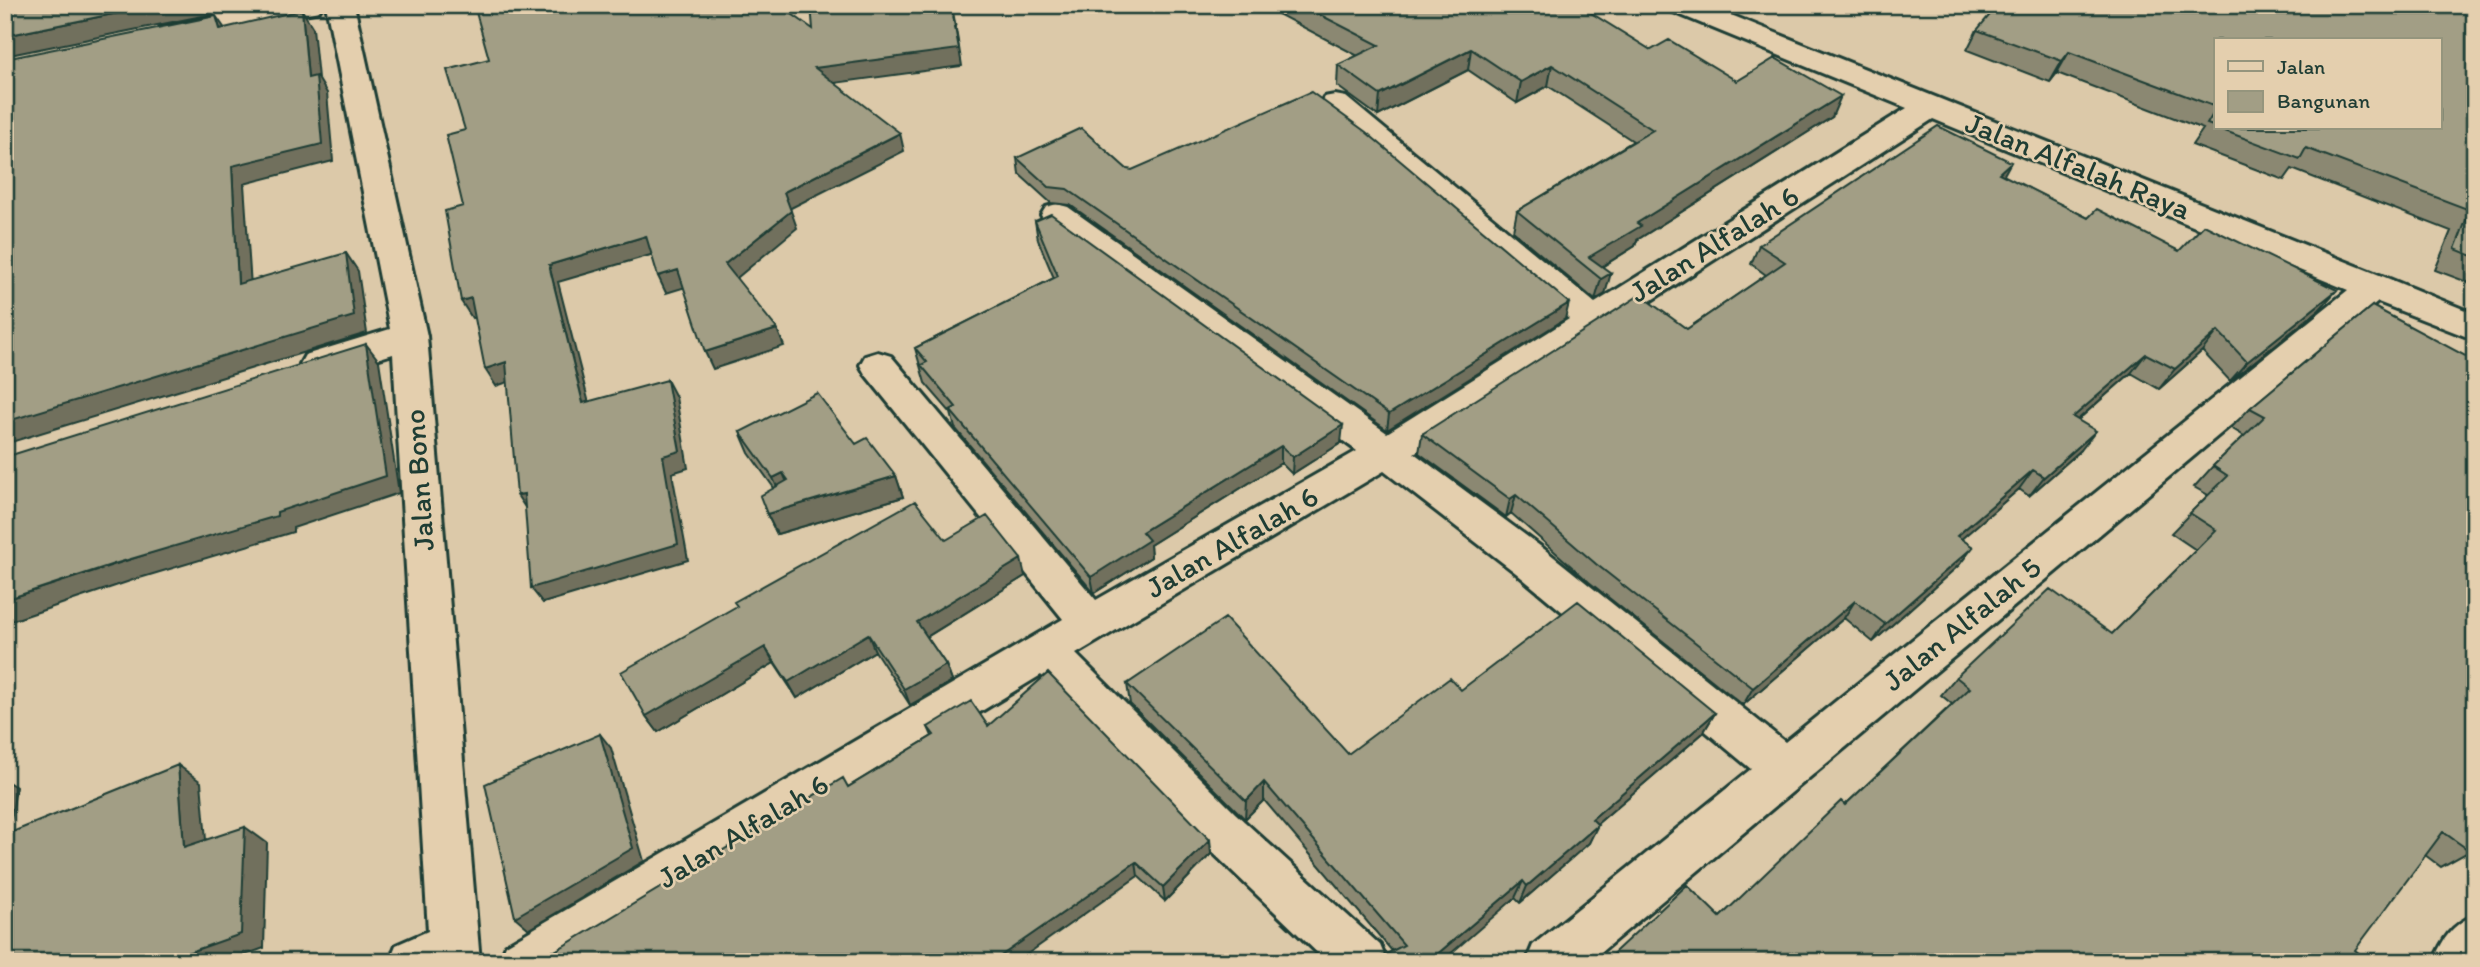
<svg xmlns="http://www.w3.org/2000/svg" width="2480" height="967" viewBox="0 0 2480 967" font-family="Itim,sans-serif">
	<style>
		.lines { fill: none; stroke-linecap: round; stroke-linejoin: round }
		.minor-casing { stroke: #1f3d34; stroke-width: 6 }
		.tertiary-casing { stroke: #1f3d34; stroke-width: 6 }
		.minor { fill: #e4cfae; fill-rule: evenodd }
		.tertiary { fill: #e4cfae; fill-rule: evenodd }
		.wall { fill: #8b8872; stroke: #1f3d34; stroke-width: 2; fill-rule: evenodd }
		.shaded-wall { fill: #716f5d; stroke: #1f3d34; stroke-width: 2 }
		.building { fill: #a29e85; stroke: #1f3d34; stroke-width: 2 }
		.labels { text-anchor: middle; stroke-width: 5; stroke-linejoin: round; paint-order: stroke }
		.street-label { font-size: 30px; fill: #1f3d34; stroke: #e4cfae }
	</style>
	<rect width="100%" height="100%" fill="#dcc9a9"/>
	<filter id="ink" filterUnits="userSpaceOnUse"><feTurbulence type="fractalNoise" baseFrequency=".0143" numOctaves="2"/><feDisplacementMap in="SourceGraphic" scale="14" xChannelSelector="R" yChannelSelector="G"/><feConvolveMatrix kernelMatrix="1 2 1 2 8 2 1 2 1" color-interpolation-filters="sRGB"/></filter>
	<g filter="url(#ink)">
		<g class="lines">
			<g class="minor-casing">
				<path id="minor" d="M211,5H239L245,21L241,27L231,29L221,27Z
					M326,5H354L427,336L480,962H389L396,945L428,931L393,354L318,377L305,373L300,364L305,355L390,329Z
					M1667,5H1706L2387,278L2475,314V340L2378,302L1589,962H1526L1533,945L1751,769L1516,573L1384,471L1076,654L1235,813L1380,945L1387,962H1327L1203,843L1041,675L569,962H499L506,945L1063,619L865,374L860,365L865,356L878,352L891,356L1096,600L1357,451L1046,223L1041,215L1046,207L1057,204L1068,207L1387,433L1569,319L1324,111L1320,104L1324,97L1335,95L1346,97L1595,303L1907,108L1671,11ZM1933,119L2348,290L1785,742L1544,549L1414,453Z
					M2424,5L2475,8V25L2428,11Z
					M2475,915V962H2433C2442,940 2452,924 2475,915Z"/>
			</g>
			<g class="tertiary-casing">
				<path id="tertiary" d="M268,5H323L319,11L309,13L170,43L160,40L156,34L160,28Z"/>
			</g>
			<use href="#minor" class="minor"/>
			<use href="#tertiary" class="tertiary"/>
		</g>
		<path class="wall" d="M1278,5H1479L1651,50L1737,81L1832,117L1637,240L1635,246L1602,267L1605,294L1595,300L1513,231L1517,211L1633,141L1548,86L1517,103L1468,70L1378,116L1337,86L1338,65L1358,56L1278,14Z
			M2475,5V285L2435,270L2451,231L2292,169L2284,180L2192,145L2203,129L2057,73L2050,82L1967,50L1977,30L2452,13ZM2216,40L2440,128H2216Z
			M1017,158L1132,170L1565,319L1387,430L1070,205L1051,203L1019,174Z
			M2003,176L2088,218L2179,251L2319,310L2230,381L2202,351L2159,389L2131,373L2078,420L2081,450L2029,496L2019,489L1961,539L1973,547L1959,565L1873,642L1844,618L1743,705L1589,582L1511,513L1506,517L1419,453L1422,434L1687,329L1766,275L1751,264L1759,245Z
			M1035,221L1341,443L1292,474L1281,463L1150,545L1151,557L1094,593L955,428L951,413L925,383L915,348L1054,278L1038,240Z
			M2372,306L2470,851L2441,867L2425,855L1720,917L1845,805L1952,704L1941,695L1956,677L2112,634L2196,550L2171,533L2208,495L2194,487L2213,466L2244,436L2231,428L2250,408Z
			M740,432L856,444L896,476L903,497L777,534L767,514L774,488L749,453Z
			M946,540L1025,576L927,637L946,665L952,681L910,705L875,651L797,698L774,663L658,732L646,716Z
			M1127,684L1348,754L1461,690L1715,713L1703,733L1597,824L1589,843L1520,903L1515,898L1392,951L1264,800L1245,819L1130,704Z
			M988,726L1210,840L1211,854L1165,901L1138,876L555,951L848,787L932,736L928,727Z"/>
		<path class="shaded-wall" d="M157,5H209L212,14L5,56V36Z
			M952,5L962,66L820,85L815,68Z
			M302,10L313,28L318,78L327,93L333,161L244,184L252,301L238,284L232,166L308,78Z
			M216,16L228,33L220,29Z
			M1471,49L1468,70L1378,116L1380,95Z
			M2069,52L2057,73L2050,82L2062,61Z
			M1552,65L1548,86L1517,103L1521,82Z
			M1841,96L1832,117L1637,240L1635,246L1593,272L1589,257L1637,223Z
			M900,133L904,151L789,209L784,192Z
			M2011,162L2000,182L1999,173Z
			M791,211L797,228L732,282L725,264Z
			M646,236L654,254L558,282L593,419L583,403L549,265Z
			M346,253L358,271L367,333L5,444V422Z
			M678,270L686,287L666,293L658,276Z
			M1611,273L1605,294L1595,300L1601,279Z
			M2337,290L2319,310L2230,381L2247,362Z
			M471,298L482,315L472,318L461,301Z
			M1569,303L1565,319L1387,430L1389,414Z
			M777,329L784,346L713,369L705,352Z
			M2218,331L2202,351L2159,389L2175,369Z
			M366,344L379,361L399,493L293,528V532L133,580L5,623V600L277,512Z
			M2146,354L2131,373L2059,436L2073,417Z
			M506,362L517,379L496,386L485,369Z
			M667,380L676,397L688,468L672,473L688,560L543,603L531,588L663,456Z
			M1343,425L1341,443L1292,474L1293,457Z
			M2096,431L2081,450L2029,496L2044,477Z
			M1281,446V463L1150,545L1151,557L1094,593L1091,577L1142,532Z
			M2033,470L2019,489L1944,554L1957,536Z
			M783,473L792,494L782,499L773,478Z
			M896,476L903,497L777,534L767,514Z
			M524,494L528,512L517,495Z
			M1516,495L1511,513L1506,517L1510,499Z
			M1973,547L1959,565L1873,642L1885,624Z
			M1021,559L1025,576L923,639L917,622Z
			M1855,601L1844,618L1743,705L1753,688Z
			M868,634L875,651L797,698L788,682Z
			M765,647L774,663L658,732L646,716Z
			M946,665L952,681L910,705L904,689Z
			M1715,713L1703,733L1583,836L1592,819Z
			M600,734L611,748L644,861L529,929L515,917Z
			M178,765L201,782L208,863L184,847Z
			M5,780L16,787L5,861Z
			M1264,782V800L1245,819L1246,801Z
			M1598,825L1589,843L1520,903L1527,886Z
			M245,827L267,843L264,948L226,962H162Z
			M1210,840L1211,854L1165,901L1163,887Z
			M1136,862L1138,876L1016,962H992Z
			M1523,881L1515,898L1441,962H1428Z"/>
		<path class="building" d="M5,5H157L5,36Z
			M474,5H779L813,29L811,5H951L959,49L815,68L900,133L784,192L791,211L725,264L777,329L705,352L678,270L658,276L646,236L549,265L583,403L667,380L680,451L663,456L678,544L531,588L524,494L517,495L506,362L485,369L471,298L461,301L445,211L463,206L446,135L465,130L447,70L489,59Z
			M1301,5H1479L1482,7L1485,5H1578L1651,50L1669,40L1737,81L1775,58L1841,96L1637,223L1641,226L1589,257L1611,273L1601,279L1517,211L1653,130L1552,65L1521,82L1471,49L1380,95L1338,65L1379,45Z
			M1998,5H2429L2452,13L2460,5H2475V257L2455,249L2470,210L2306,148L2300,159L2217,128H2440V40H2216V107L2069,52L2062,61L1977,30Z
			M302,10L308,78L316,76L322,144L232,166L238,284L346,253L354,316L5,422V59L216,16L220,29Z
			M1311,92L1366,132L1569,303L1389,414L1067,189L1049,187L1017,158L1081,128L1127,169L1132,170Z
			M2216,109V127L2207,124Z
			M1938,126L2011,162L1999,173L2088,218L2097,209L2179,251L2204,225L2337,290L2247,362L2218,331L2175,369L2146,354L2073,417L2096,431L2044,477L2033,470L1957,536L1973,547L1885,624L1855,601L1753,688L1596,564L1516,495L1510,499L1422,434L1640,295L1687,329L1785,262L1759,245Z
			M1051,214L1343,425L1293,457L1281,446L1142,532L1149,540L1091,577L950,410L956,407L921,365L927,362L915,348L1058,276L1035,221Z
			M2372,306L2475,361V845L2470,851L2443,832L2355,950L2370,962H1604L1687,885L1720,917L1841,801L1845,805L1970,688L1956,677L2050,589L2112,634L2216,530L2190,513L2228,476L2213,466L2265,416L2250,408Z
			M366,344L386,476L277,512V516L114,564L5,600V457Z
			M817,393L856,444L867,438L896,476L767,514L760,496L788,480L783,473L773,478L740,432Z
			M915,501L946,540L987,516L1021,559L917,622L946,665L904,689L868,634L788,682L765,647L646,716L621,672L737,606L734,602Z
			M1578,601L1715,713L1592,819L1598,825L1527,886L1523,881L1428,962H1371L1404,945L1264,782L1246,801L1127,684L1225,618L1348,754L1450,678L1461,690Z
			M1048,673L1210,840L1163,887L1136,862L992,962H524L521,952L555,951L843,778L848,787L934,735L928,727L971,701L988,726Z
			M600,734L633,848L515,917L485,784Z
			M178,765L184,847L245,827L241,934L162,962H5V835Z"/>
	</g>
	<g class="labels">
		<g class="street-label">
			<text transform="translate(2078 166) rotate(22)" y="10">Jalan Alfalah Raya</text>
			<text transform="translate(1714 244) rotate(-32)" y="10">Jalan Alfalah 6</text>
			<text transform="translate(419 480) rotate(-94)" y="10">Jalan Bono</text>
			<text transform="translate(1232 542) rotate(-30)" y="10">Jalan Alfalah 6</text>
			<text transform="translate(1962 624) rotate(-39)" y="10">Jalan Alfalah 5</text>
			<text transform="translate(743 831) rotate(-31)" y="10">Jalan Alfalah 6</text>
		</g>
	</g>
	<rect width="2480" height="967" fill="none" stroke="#e4cfae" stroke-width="28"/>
	<rect x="14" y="14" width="2452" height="939" fill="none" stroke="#1f3d34" stroke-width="2.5" filter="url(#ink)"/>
	<rect x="2214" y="38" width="228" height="91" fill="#e4cfae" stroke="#95957d" stroke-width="2"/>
	<rect x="2228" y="61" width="35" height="10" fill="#e4cfae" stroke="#95957d" stroke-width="2"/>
	<text x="2277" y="74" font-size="21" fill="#1f3d34">Jalan</text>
	<rect x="2228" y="91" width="35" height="21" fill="#a29e85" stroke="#95957d" stroke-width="2"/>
	<text x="2277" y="108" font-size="21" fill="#1f3d34">Bangunan</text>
</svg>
